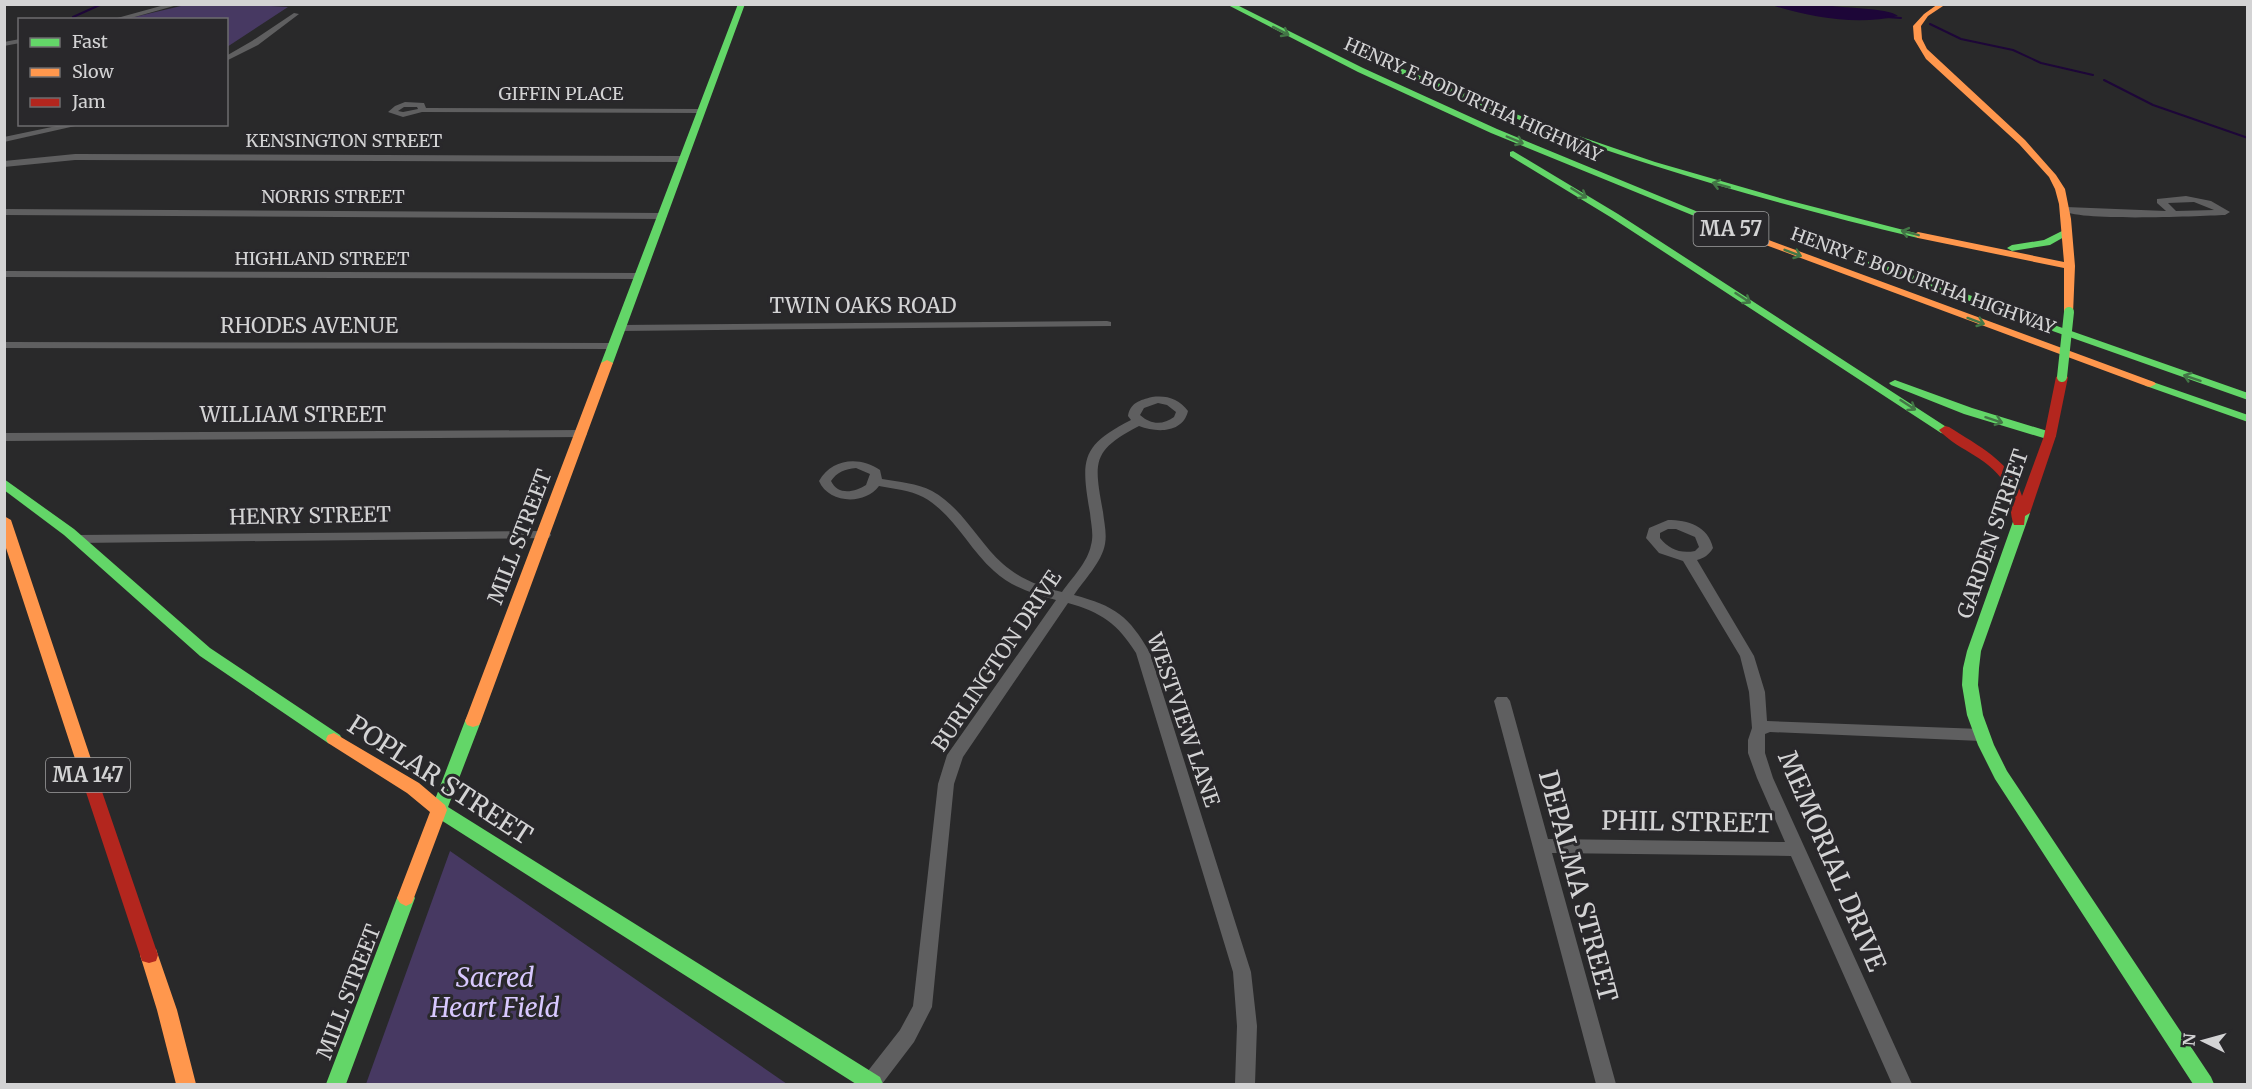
<svg xmlns="http://www.w3.org/2000/svg" width="2252" height="1089" viewBox="0 0 2252 1089" font-family="Merriweather,serif">
	<style>
		.green { fill: #473962 }
		.water { fill: #1d0638 }
		.lines { fill: none; stroke-linecap: round; stroke-linejoin: round }
		.stream { stroke: #1d0638; stroke-width: 2 }
		.street { fill: #5f5f60; fill-rule: evenodd }
		.fast { fill: #63d668; fill-rule: evenodd }
		.slow { fill: #ff974d; fill-rule: evenodd }
		.jam { fill: #b3261e; fill-rule: evenodd }
		.fast-bridge { stroke: #63d668; stroke-width: 10 }
		.oneway { stroke: #437646 }
		.labels { text-anchor: middle; stroke-width: 6; stroke-linejoin: round; paint-order: stroke }
		.far-street-label { font-size: 18px; fill: #d3d3d4; stroke: #29282b }
		.shield { fill: #29282b; stroke: #a0a0a1; stroke-width: 1.5 }
		.shield-label { font-size: 20px; font-weight: bold; fill: #d3d3d4 }
		.street-label { font-size: 21px; fill: #d3d3d4; stroke: #29282b }
		.near-street-label { font-size: 26px; fill: #d3d3d4; stroke: #29282b }
		.near-park-label { font-size: 26px; font-style: italic; fill: #d8c8fe; stroke: #29282b }
	</style>
	<rect width="100%" height="100%" fill="#29292a"/>
	<path class="green" d="M239,4L288,7L227,47L226,20H122L185,5Z
		M450,851L787,1084H366Z"/>
	<path class="water" d="M1821,4C1840,9 1887,7 1898,16C1857,26 1810,17 1771,5Z"/>
	<g class="lines">
		<path class="stream" d="M73,17L102,4
			M1886,17L1901,18
			M1930,24L1961,39L2013,50L2041,63L2093,75
			M2104,80L2153,105L2248,138"/>
		<path class="street" d="M168,4H181L124,20H110Z
			M294,13L299,14L258,45L226,61V56L252,41Z
			M20,39V43L4,46V42Z
			M405,102L424,103L426,108L701,109L705,111L701,113L422,112L403,117L388,112L395,106ZM404,107H417L418,109L403,112L398,111Z
			M66,124H84L4,142V137Z
			M75,154L683,156L687,159L683,162L75,160L4,167V161Z
			M2186,196L2211,201L2230,212L2225,215C2198,216 2078,222 2061,210L2066,207L2166,211L2157,203V199ZM2194,202L2214,210L2176,211L2168,203Z
			M4,209L662,213L667,216L662,219L4,215Z
			M4,271L639,273L644,276L639,279L4,277Z
			M1107,321L1111,322V326L620,331L615,328L620,325Z
			M4,342L613,343L619,346L613,349L4,348Z
			M1152,397C1167,395 1179,399 1188,411C1183,433 1157,433 1139,426C1091,451 1094,462 1103,512C1104,522 1107,533 1105,544C1102,562 1084,580 1074,595C1115,606 1129,616 1150,653L1251,972L1257,1026L1255,1084H1235L1237,1026L1233,972L1136,653C1118,624 1101,612 1068,603L963,757L954,784L932,1007L914,1042L882,1084H862L864,1076L900,1030L913,1006L938,784L947,755L1056,600C1033,594 1011,587 994,571C968,548 954,514 923,497C910,490 894,489 879,486C864,506 828,503 819,481C832,458 860,456 880,470L882,479C899,482 917,483 932,491C963,508 978,542 1003,564C1020,579 1041,587 1062,592C1071,579 1088,562 1091,545C1094,535 1091,524 1090,513C1081,460 1080,446 1131,420L1128,416C1130,403 1140,400 1152,397ZM1158,403L1167,405L1176,412L1174,417C1163,425 1151,425 1140,415L1144,408ZM856,468L870,474L866,485C855,492 838,496 831,481C837,472 845,469 856,468Z
			M581,430L587,434L585,437L4,441V433Z
			M1668,520C1688,520 1708,526 1713,548C1709,555 1704,558 1697,560L1754,656L1765,692L1767,721L1981,729L1987,731L1989,735L1987,739L1981,741L1770,732L1765,734V753L1773,778L1912,1084H1892L1791,856L1552,853L1616,1084H1596L1494,701L1497,697H1507L1510,701L1548,839L1785,842L1757,778L1748,753V740L1752,728L1749,692L1740,656L1683,561L1659,553L1646,538L1649,528ZM1676,529L1695,537L1699,547L1695,551C1680,554 1669,549 1660,538V533L1668,529Z
			M544,531L549,532L551,535L549,538L77,543L70,539L77,535Z"/>
		<path class="fast" d="M738,4H745L613,363L611,365H603L601,363Z
			M1226,4H1235L1363,68L1497,129L1771,242L1763,244L1491,133L1358,72Z
			M1395,66L1526,118L1655,162L1787,200L1923,235L1918,238C1736,195 1565,142 1392,70L1391,68Z
			M1513,151L1618,214L1951,430L1945,434L1941,433L1612,218L1510,156V152Z
			M2068,228L2071,229V233L2050,245L2012,251L2007,248L2012,245L2044,240Z
			M1872,261L2248,393V400L1868,266V262Z
			M1895,380L1972,408L2054,433L2056,436L2050,440L1964,414L1891,385L1889,383Z
			M2150,381L2248,415V422L2146,386L2144,384Z
			M4,479L74,529L210,648L340,735L342,739L340,743L334,745L328,743L200,656L64,535L4,490Z
			M2023,509L2030,513L1981,651L1979,668L1978,685L1983,715L1994,745L2007,771L2211,1077L2214,1084H2193L1995,779L1978,745L1967,715L1962,685L1963,668L1967,651L2016,513Z
			M473,715L479,717L481,721L448,807L880,1077L883,1084H856L433,815L431,810L465,721L467,717Z
			M406,890L412,893L415,898L346,1084H326L397,898L400,893Z"/>
		<path class="slow" d="M1938,4H1946L1928,16L1921,26L1922,39L1927,49L2025,140L2056,175L2065,189L2071,219L2075,266L2073,314H2065L2064,312V268L1918,238L1913,235L1918,232L2064,262L2059,204L2055,189L2049,177L2019,144L1926,59L1914,39L1913,26L1924,14Z
			M1766,239L2154,382L2156,384L2150,387L2146,386L1763,244L1761,242Z
			M607,360L613,363L481,721L479,725L473,727L467,725L465,721L601,363Z
			M4,516L11,520L97,777L95,782L89,783L83,782L81,777L4,542Z
			M334,733L419,783L445,805L447,810L412,903L406,906L400,903L397,898L430,812L407,793L328,743L326,739L328,735Z
			M149,947L156,949L158,955L177,1010L196,1084H176L157,1010L140,955L142,949Z"/>
		<path class="jam" d="M2062,374L2068,377L2056,436L2030,513L2025,516L2024,525H2014C2009,514 2012,500 2007,488C1993,458 1959,452 1939,430L1945,426L1949,427C1977,445 2012,462 2022,496L2044,436L2056,377Z
			M89,771L95,772L97,777L158,955L156,961L149,963L142,961L140,955L81,777L83,772Z"/>
		<path class="fast-bridge" d="M2062,377L2069,312"/>
	</g>
	<defs><path id="oneway-shaft" d="M-6 0H5M1.5-3L5.5 0L1.5 3" fill="none" stroke-width="1.6" stroke-linecap="round" stroke-linejoin="round" transform="scale(1.5)"/></defs>
	<g class="oneway">
		<use href="#oneway-shaft" transform="translate(1281 31) rotate(27)"/>
		<use href="#oneway-shaft" transform="translate(1515 140) rotate(23)"/>
		<use href="#oneway-shaft" transform="translate(1721 185) rotate(-165)"/>
		<use href="#oneway-shaft" transform="translate(1579 193) rotate(32)"/>
		<use href="#oneway-shaft" transform="translate(1910 233) rotate(-166)"/>
		<use href="#oneway-shaft" transform="translate(1793 253) rotate(21)"/>
		<use href="#oneway-shaft" transform="translate(1743 298) rotate(33)"/>
		<use href="#oneway-shaft" transform="translate(1976 321) rotate(20)"/>
		<use href="#oneway-shaft" transform="translate(2192 378) rotate(-161)"/>
		<use href="#oneway-shaft" transform="translate(1908 405) rotate(33)"/>
		<use href="#oneway-shaft" transform="translate(1994 420) rotate(18)"/>
	</g>
	<g class="labels">
		<g class="far-street-label">
			<text x="561" y="100">GIFFIN PLACE</text>
			<text transform="translate(1473 100) rotate(24)" y="6">HENRY E BODURTHA HIGHWAY</text>
			<text x="344" y="147">KENSINGTON STREET</text>
			<text x="333" y="203">NORRIS STREET</text>
			<text x="322" y="265">HIGHLAND STREET</text>
			<text transform="translate(1923 281) rotate(20)" y="6">HENRY E BODURTHA HIGHWAY</text>
		</g>
		<g class="shield">
			<rect x="1693.5" y="212" width="75" height="34" rx="4.5"/>
			<rect x="46" y="758" width="84" height="34" rx="4.5"/>
		</g>
		<g class="shield-label">
			<text x="1731" y="236">MA 57</text>
			<text x="88" y="782">MA 147</text>
		</g>
		<g class="street-label">
			<text x="863" y="313">TWIN OAKS ROAD</text>
			<text x="309" y="333">RHODES AVENUE</text>
			<text x="293" y="422">WILLIAM STREET</text>
			<text transform="translate(310 516) rotate(-1)" y="7">HENRY STREET</text>
			<text transform="translate(1993 534) rotate(-71)" y="7">GARDEN STREET</text>
			<text transform="translate(520 537) rotate(-69)" y="7">MILL STREET</text>
			<text transform="translate(997 661) rotate(-56)" y="7">BURLINGTON DRIVE</text>
			<text transform="translate(1183 720) rotate(71)" y="7">WESTVIEW LANE</text>
			<text transform="translate(349 992) rotate(-69)" y="7">MILL STREET</text>
		</g>
		<g class="near-street-label">
			<text transform="translate(440 780) rotate(33)" y="9">POPLAR STREET</text>
			<text transform="translate(1687 822) rotate(1)" y="9">PHIL STREET</text>
			<text transform="translate(1832 861) rotate(67)" y="9">MEMORIAL DRIVE</text>
			<text transform="translate(1578 886) rotate(75)" y="9">DEPALMA STREET</text>
		</g>
		<g class="near-park-label">
			<text x="495" y="987">Sacred<tspan x="495" dy="30">Heart Field</tspan></text>
		</g>
	</g>
	<rect width="2252" height="1089" fill="none" stroke="#d3d3d4" stroke-width="12"/>
	<rect x="18" y="18" width="210" height="108" fill="#29282b" stroke="#6d6c6f" stroke-width="1.5"/>
	<rect x="30" y="38" width="30" height="9" fill="#63d668" stroke="#6d6c6f" stroke-width="1.5"/>
	<text x="72" y="48" font-size="18" fill="#d3d3d4">Fast</text>
	<rect x="30" y="68" width="30" height="9" fill="#ff974d" stroke="#6d6c6f" stroke-width="1.5"/>
	<text x="72" y="78" font-size="18" fill="#d3d3d4">Slow</text>
	<rect x="30" y="98" width="30" height="9" fill="#b3261e" stroke="#6d6c6f" stroke-width="1.5"/>
	<text x="72" y="108" font-size="18" fill="#d3d3d4">Jam</text>
	<g transform="translate(2204 1041) rotate(275)" stroke="#29282b" stroke-width="4.5" paint-order="stroke">
	<path d="M0-4.5L10 22L0 15L-10 22Z" fill="#d3d3d4"/>
	<text y="-9" font-size="16" font-weight="bold" text-anchor="middle" fill="#d3d3d4">N</text>
	</g>
</svg>
